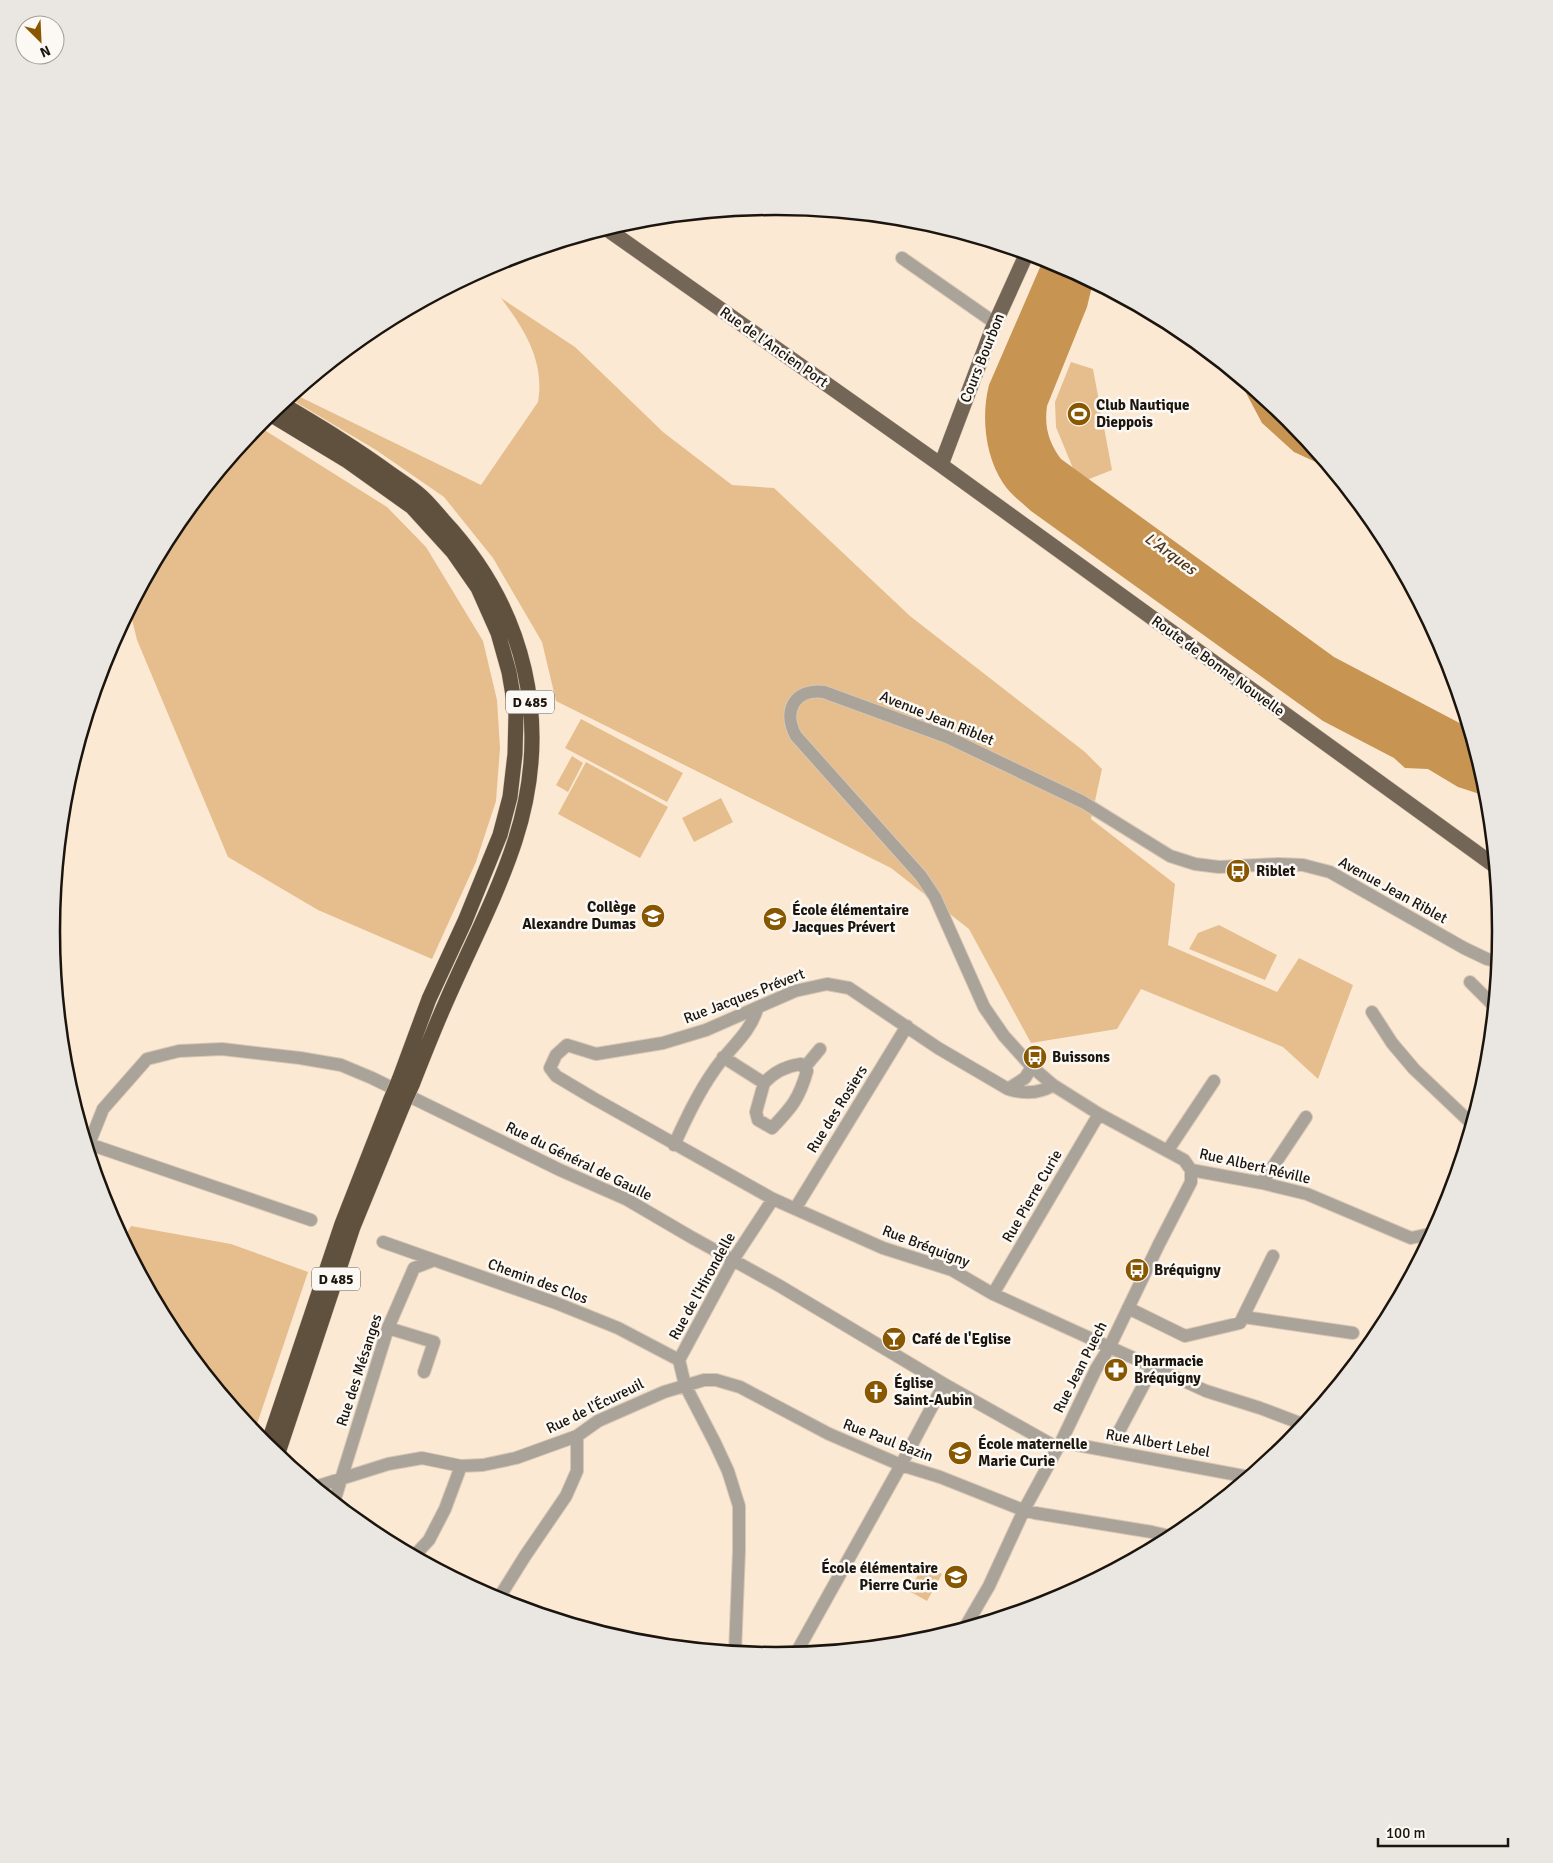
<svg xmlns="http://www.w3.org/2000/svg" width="1553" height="1863" viewBox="0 0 1553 1863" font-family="Signika,sans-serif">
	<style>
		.green { fill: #e6be8d }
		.water { fill: #c79452 }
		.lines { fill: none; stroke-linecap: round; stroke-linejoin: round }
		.minor-casing { stroke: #d7c7b3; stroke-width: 14 }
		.major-casing { stroke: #d7c7b3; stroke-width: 16 }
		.highway-casing { stroke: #d7c7b3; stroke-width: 16 }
		.minor { stroke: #aaa39a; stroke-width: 12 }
		.major { stroke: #746657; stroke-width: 15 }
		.highway { stroke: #60513f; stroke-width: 15 }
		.highway-bridge-casing { stroke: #d7c7b3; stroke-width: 16; stroke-linecap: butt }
		.highway-bridge { stroke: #60513f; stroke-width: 15 }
		.labels { text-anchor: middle; stroke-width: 5; stroke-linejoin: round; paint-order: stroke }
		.shield { fill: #fcf9f4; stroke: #5e5953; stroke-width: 1 }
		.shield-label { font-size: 14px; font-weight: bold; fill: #1b150e }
		.street-label { font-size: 15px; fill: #1b150e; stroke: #fcf9f4 }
		.poi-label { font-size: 15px; font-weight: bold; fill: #1b150e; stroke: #fcf9f4; text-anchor: start }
		.water-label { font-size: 16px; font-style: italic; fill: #4e381b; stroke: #fcf9f4 }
		.rim { fill: none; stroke: #1b150e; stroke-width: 2.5 }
	</style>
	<rect width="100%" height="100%" fill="#fbe9d3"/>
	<path class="green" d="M501,298L575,347L663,432L732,485L774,488L910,616L1085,752L1102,769L1091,819L1175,884L1168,945L1277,992L1299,958L1353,985L1318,1079L1283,1047L1141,989L1117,1029L1031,1043L969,929L891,868L556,701L542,642L493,558L444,497L376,450L289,398L294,394L481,485L538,402C545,361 524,329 501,298Z
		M1071,362L1093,369L1112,470L1079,483L1056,427L1055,402Z
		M258,426L387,507L426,547L483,641L497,700L500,748L496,801L476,862L432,959L318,910L228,857L137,640L130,611L174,528Z
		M581,719L683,773L667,802L565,748Z
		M572,756L583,763L568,792L556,785Z
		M586,762L668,807L640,858L558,814Z
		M721,798L733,822L694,842L682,818Z
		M1219,925L1277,955L1265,980L1189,949L1198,933Z
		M131,1226L231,1244L308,1272L254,1433L173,1334L123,1239Z
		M924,1564L942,1574L927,1601L909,1591Z"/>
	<path class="water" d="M1044,258L1054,262L1093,282L1087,307L1047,406C1044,427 1049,443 1061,459L1334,657L1469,728L1489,797L1458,787L1428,769L1405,768L1394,758L1323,721L1031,511C1021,502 1010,494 1003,483C985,456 981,416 989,385Z
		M1237,376L1290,419L1331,469L1294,452L1262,423Z"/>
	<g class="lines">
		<g class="minor-casing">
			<path id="minor" d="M902,258L995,323
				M1470,982L1494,1006
				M1372,1012L1392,1043L1414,1069L1472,1124
				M723,1057L764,1083L756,1112L758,1120L772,1128C792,1107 799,1099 807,1071L801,1064C786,1066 774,1072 764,1083
				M805,1067L820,1049
				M1053,1085C1039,1094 1024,1094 1008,1089L938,1048L849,988L827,984L795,991L706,1030L663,1043L596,1054L567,1045L556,1055L550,1068L556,1076L593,1098L773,1199L883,1248L952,1270L993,1294L1206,1391L1260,1408L1305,1425
				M1008,1089L1025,1078L1032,1067
				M89,1144L103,1109L147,1059L179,1051L222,1049L300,1058L341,1065L372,1078L560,1170L626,1199L691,1237L778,1285L944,1384L1058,1448
				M89,1144L311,1220
				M674,1145C686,1119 698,1093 715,1069C728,1050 751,1032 757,1009
				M1168,1150L1214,1081
				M1262,1183L1306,1117
				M795,1209L907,1026
				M1434,1233L1411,1238L1307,1194L1262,1183L1191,1170L1184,1160L1099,1114L1053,1085L1031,1066L1004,1036L984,1007L935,897L921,876L796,736C782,711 795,688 824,692L947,737L1083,802L1170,856L1195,864L1219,867L1278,864L1303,865L1330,872L1464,948L1487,959L1499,962
				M383,1242L556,1303L618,1328L679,1360
				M993,1294L1099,1114
				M1128,1308L1185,1336L1240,1323L1273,1256
				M1244,1317L1353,1333
				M388,1328L434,1342L424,1372
				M1116,1437L1153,1367
				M1062,1440L1072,1444L1249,1477
				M315,1487L388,1464L422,1458L461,1466L483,1465L516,1458L577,1436L598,1421L664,1392L704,1380H716L740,1387L829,1434L901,1465L940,1477L1018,1508L1035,1513L1152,1532L1174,1537
				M334,1502L388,1328L414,1268L432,1261
				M414,1556L429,1540L445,1509L461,1466
				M497,1601L525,1556L566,1496L577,1471V1436
				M964,1629L989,1586L1024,1510L1062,1440L1096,1369L1109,1348L1159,1244L1191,1182V1170
				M735,1653L739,1551V1506L728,1471L715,1443L685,1385L679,1360L733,1260L773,1199
				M795,1655L901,1465L944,1384"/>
		</g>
		<g class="major-casing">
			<path id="major" d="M607,229L941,465L1495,866
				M941,465L992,330L1027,253"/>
		</g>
		<g class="highway-casing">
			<path id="highway" d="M282,404C319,426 356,448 391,474C401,481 412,488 421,496C429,503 436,512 443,520C526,609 553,724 515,841C497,896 469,949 446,1002C434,1029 423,1057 412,1085
				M270,414L346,460L412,507L453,552L478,588L498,633L509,672L516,713L515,754L510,797L500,835L465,921L429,999L399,1080
				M267,1447L342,1224L391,1099
				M277,1456L353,1227L403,1105"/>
		</g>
		<use href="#minor" class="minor"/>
		<use href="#major" class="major"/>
		<use href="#highway" class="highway"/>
		<g class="highway-bridge-casing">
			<path id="highway-bridge" d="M391,1099L399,1080
				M403,1105L412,1085"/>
		</g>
		<use href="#highway-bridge" class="highway-bridge"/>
	</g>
	<defs>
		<g id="stadium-disc" transform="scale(1.25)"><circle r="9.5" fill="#885700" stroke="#fcf9f4"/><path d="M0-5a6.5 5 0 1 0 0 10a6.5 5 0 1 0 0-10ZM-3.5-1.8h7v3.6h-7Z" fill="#fff"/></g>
		<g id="bus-disc" transform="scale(1.25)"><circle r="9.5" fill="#885700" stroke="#fcf9f4"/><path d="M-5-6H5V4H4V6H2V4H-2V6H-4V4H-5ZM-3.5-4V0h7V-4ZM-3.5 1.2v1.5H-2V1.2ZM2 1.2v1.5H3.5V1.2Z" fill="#fff"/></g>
		<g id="school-disc" transform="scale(1.25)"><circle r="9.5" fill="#885700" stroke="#fcf9f4"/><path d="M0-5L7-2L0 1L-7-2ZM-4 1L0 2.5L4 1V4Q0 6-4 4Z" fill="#fff"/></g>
		<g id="bar-disc" transform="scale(1.25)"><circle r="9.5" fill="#885700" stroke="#fcf9f4"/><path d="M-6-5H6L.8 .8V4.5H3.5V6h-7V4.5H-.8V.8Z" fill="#fff"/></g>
		<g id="pharmacy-disc" transform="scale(1.25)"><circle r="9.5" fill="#885700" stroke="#fcf9f4"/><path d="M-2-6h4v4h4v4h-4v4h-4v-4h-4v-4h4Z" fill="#fff"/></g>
		<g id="church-disc" transform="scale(1.25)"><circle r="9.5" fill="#885700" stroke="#fcf9f4"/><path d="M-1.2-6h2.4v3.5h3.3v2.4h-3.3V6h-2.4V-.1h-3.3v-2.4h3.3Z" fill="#fff"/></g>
	</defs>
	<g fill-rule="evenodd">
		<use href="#stadium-disc" x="1079" y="414"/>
		<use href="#bus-disc" x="1238" y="871"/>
		<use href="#school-disc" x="653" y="916"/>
		<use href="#school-disc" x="775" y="919"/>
		<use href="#bus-disc" x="1035" y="1057"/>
		<use href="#bus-disc" x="1137" y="1270"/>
		<use href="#bar-disc" x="894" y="1339"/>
		<use href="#pharmacy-disc" x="1116" y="1370"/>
		<use href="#church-disc" x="876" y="1392"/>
		<use href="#school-disc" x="960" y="1453"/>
		<use href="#school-disc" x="956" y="1577"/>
	</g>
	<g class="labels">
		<g class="shield">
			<rect x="506" y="690.5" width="48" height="23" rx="4"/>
			<rect x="312" y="1267.5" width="48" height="23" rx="4"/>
		</g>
		<g class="shield-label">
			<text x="530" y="707">D 485</text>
			<text x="336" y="1284">D 485</text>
		</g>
		<g class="street-label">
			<text transform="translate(774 347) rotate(35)" y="5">Rue de l'Ancien Port</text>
			<text transform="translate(982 358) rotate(-68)" y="5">Cours Bourbon</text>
			<text transform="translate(1218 666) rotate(36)" y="5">Route de Bonne Nouvelle</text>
			<text transform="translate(937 718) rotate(22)" y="5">Avenue Jean Riblet</text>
			<text transform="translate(1393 890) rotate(29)" y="5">Avenue Jean Riblet</text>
			<text transform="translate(744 996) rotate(-21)" y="5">Rue Jacques Prévert</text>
			<text transform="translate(837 1109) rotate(-58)" y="5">Rue des Rosiers</text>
			<text transform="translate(579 1161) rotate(26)" y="5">Rue du Général de Gaulle</text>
			<text transform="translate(1255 1166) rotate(13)" y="5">Rue Albert Réville</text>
			<text transform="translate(1032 1196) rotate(-60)" y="5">Rue Pierre Curie</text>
			<text transform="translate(926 1246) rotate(21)" y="5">Rue Bréquigny</text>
			<text transform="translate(538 1281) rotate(20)" y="5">Chemin des Clos</text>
			<text transform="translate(702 1286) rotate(-61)" y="5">Rue de l'Hirondelle</text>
			<text transform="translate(1080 1367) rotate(-63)" y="5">Rue Jean Puech</text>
			<text transform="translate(359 1370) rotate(-72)" y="5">Rue des Mésanges</text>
			<text transform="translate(595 1406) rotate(-26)" y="5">Rue de l'Écureuil</text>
			<text transform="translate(888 1440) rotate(21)" y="5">Rue Paul Bazin</text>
			<text transform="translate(1158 1443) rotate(10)" y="5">Rue Albert Lebel</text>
		</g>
		<g class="poi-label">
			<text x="1096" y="410">Club Nautique<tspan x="1096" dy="17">Dieppois</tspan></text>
			<text x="1256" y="876">Riblet</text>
			<text x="636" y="912" text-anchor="end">Collège<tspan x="636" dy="17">Alexandre Dumas</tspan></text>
			<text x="792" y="915">École élémentaire<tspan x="792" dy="17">Jacques Prévert</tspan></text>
			<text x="1052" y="1062">Buissons</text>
			<text x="1154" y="1275">Bréquigny</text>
			<text x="912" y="1344">Café de l'Eglise</text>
			<text x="1134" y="1366">Pharmacie<tspan x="1134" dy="17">Bréquigny</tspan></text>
			<text x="894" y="1388">Église<tspan x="894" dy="17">Saint-Aubin</tspan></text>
			<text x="978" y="1449">École maternelle<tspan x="978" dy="17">Marie Curie</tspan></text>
			<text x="938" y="1573" text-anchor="end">École élémentaire<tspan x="938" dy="17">Pierre Curie</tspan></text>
		</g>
		<g class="water-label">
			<text transform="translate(1171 553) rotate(36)" y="6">L'Arques</text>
		</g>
	</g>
	<path d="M0 0H1553V1863H0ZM60 931a716 716 0 1 1 1432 0a716 716 0 1 1-1432 0Z" fill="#eae7e2" fill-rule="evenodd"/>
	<path class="rim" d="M60 931a716 716 0 1 1 1432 0a716 716 0 1 1-1432 0Z"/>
	<g transform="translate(40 40) rotate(156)"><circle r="24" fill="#fcf9f4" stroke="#a29e98"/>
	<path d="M0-4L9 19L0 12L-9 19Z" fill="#885700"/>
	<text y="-8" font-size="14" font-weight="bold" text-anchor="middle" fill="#1b150e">N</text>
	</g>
	<path d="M1378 1838v8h130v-8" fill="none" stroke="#1b150e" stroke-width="2.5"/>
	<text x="1386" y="1838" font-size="15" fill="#1b150e" stroke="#fcf9f4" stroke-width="4" paint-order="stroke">100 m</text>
</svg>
